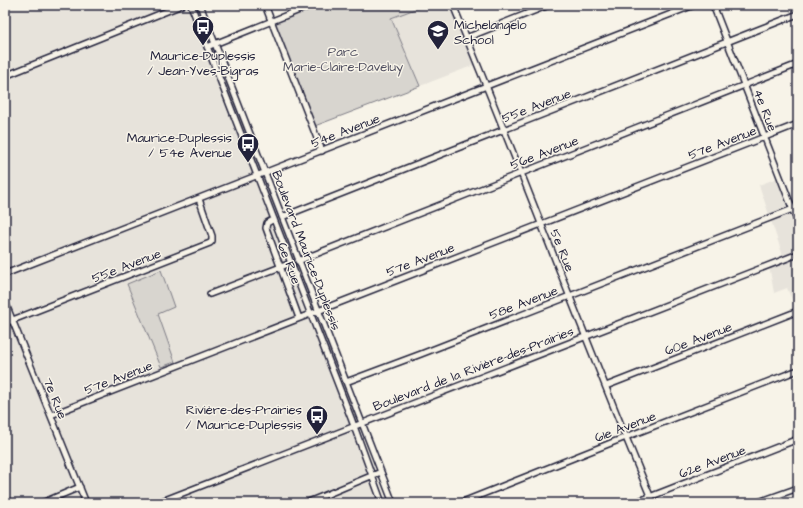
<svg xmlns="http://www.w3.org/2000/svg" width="803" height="508" viewBox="0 0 803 508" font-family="'Architects Daughter',sans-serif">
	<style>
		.built { fill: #e7e3db }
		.green { fill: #d8d5cf; stroke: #7d7c85 }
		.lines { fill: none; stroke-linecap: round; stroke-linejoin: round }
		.minor-casing { stroke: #22223b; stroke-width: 8 }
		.minor { stroke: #f7f3e8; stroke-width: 5 }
		.labels { text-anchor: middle; stroke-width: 3; stroke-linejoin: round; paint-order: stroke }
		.poi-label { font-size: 13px; fill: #22223b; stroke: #f7f3e8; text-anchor: end }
		.park-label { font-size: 13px; fill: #504f60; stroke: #f7f3e8 }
		.street-label { font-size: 13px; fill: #22223b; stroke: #f7f3e8 }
	</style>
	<rect width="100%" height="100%" fill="#f7f3e8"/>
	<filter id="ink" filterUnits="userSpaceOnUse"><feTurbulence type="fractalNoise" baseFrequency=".025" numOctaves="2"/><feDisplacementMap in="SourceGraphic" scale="8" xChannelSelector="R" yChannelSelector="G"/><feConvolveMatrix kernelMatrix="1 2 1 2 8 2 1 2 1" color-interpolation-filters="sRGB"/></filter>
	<g filter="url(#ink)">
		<path class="built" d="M5,5H189L291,263L368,470L378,503H5Z
			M426,5H453L477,64L420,86L391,18Z
			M780,177L798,228V306L795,307L787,288L774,293L769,265L784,259L759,185Z"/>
		<path class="green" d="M313,5H426L391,18L420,86L312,127L272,21Z
			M161,270L174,307L158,314L175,362L161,367L127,284Z"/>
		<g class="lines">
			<g class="minor-casing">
				<path id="minor" d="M191,5L351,418L382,503
					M200,5C264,171 328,337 393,503
					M265,5L322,151
					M453,5C522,170 584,338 653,503
					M713,5L798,223
					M466,38L549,5
					M207,47L312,5
					M5,67L8,75
					M5,76L182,5
					M282,217L798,14
					M274,219L267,223L266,228L299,318
					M298,261L798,64
					M5,274L694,5
					M210,294L291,263
					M5,302L86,503
					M5,323L210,243L212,241V236L199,199
					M346,382L421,354L798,207
					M606,386L798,311
					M51,415L798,124
					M42,503L80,487
					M157,503L798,254
					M306,503C331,493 356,482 381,472
					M460,503L626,437L798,370
					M634,503L798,439
					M756,503L798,488"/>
			</g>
			<use href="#minor" class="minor"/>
		</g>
	</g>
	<defs>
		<g id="bus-pin" transform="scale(1.15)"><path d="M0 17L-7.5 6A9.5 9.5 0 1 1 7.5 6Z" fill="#22223b" stroke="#f7f3e8"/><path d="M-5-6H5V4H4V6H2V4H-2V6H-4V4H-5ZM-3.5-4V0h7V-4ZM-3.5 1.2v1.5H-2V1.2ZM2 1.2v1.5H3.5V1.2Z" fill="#fff"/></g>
		<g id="school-pin" transform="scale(1.15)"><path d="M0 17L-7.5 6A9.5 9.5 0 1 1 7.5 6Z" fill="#22223b" stroke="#f7f3e8"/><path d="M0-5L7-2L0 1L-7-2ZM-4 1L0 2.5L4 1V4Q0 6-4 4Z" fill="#fff"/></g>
	</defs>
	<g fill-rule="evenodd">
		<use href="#bus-pin" x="203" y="27"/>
		<use href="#school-pin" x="438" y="31"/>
		<use href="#bus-pin" x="248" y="144"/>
		<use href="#bus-pin" x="317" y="416"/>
	</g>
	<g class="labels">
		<g class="poi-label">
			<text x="454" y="29" text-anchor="start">Michelangelo<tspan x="454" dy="15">School</tspan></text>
			<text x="203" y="60" text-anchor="middle">Maurice-Duplessis<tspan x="203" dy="15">/ Jean-Yves-Bigras</tspan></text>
			<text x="232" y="142">Maurice-Duplessis<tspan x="232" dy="15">/ 54e Avenue</tspan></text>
			<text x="302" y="414">Rivière-des-Prairies<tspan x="302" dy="15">/ Maurice-Duplessis</tspan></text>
		</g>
		<g class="park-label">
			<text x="343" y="56">Parc<tspan x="343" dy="15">Marie-Claire-Daveluy</tspan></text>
		</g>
		<g class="street-label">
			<text transform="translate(536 105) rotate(-21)" y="5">55e Avenue</text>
			<text transform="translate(766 110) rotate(69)" y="5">4e Rue</text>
			<text transform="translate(345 130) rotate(-21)" y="5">54e Avenue</text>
			<text transform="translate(722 142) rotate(-21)" y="5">57e Avenue</text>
			<text transform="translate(544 152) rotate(-21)" y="5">56e Avenue</text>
			<text transform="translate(307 250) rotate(69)" y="5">Boulevard Maurice-Duplessis</text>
			<text transform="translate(563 250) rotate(68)" y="5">5e Rue</text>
			<text transform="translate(420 259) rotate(-21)" y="5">57e Avenue</text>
			<text transform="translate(290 263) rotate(69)" y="5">6e Rue</text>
			<text transform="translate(126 265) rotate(-21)" y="5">55e Avenue</text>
			<text transform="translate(523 302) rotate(-21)" y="5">58e Avenue</text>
			<text transform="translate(698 338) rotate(-21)" y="5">60e Avenue</text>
			<text transform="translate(473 368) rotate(-21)" y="5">Boulevard de la Rivière-des-Prairies</text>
			<text transform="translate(118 377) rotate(-21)" y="5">57e Avenue</text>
			<text transform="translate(56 398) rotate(68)" y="5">7e Rue</text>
			<text transform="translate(625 426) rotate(-21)" y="5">61e Avenue</text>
			<text transform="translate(712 461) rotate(-21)" y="5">62e Avenue</text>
		</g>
	</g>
	<rect width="803" height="508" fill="none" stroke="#f7f3e8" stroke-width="20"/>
	<rect x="10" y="10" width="783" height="488" fill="none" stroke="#22223b" stroke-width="1.5" filter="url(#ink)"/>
</svg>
